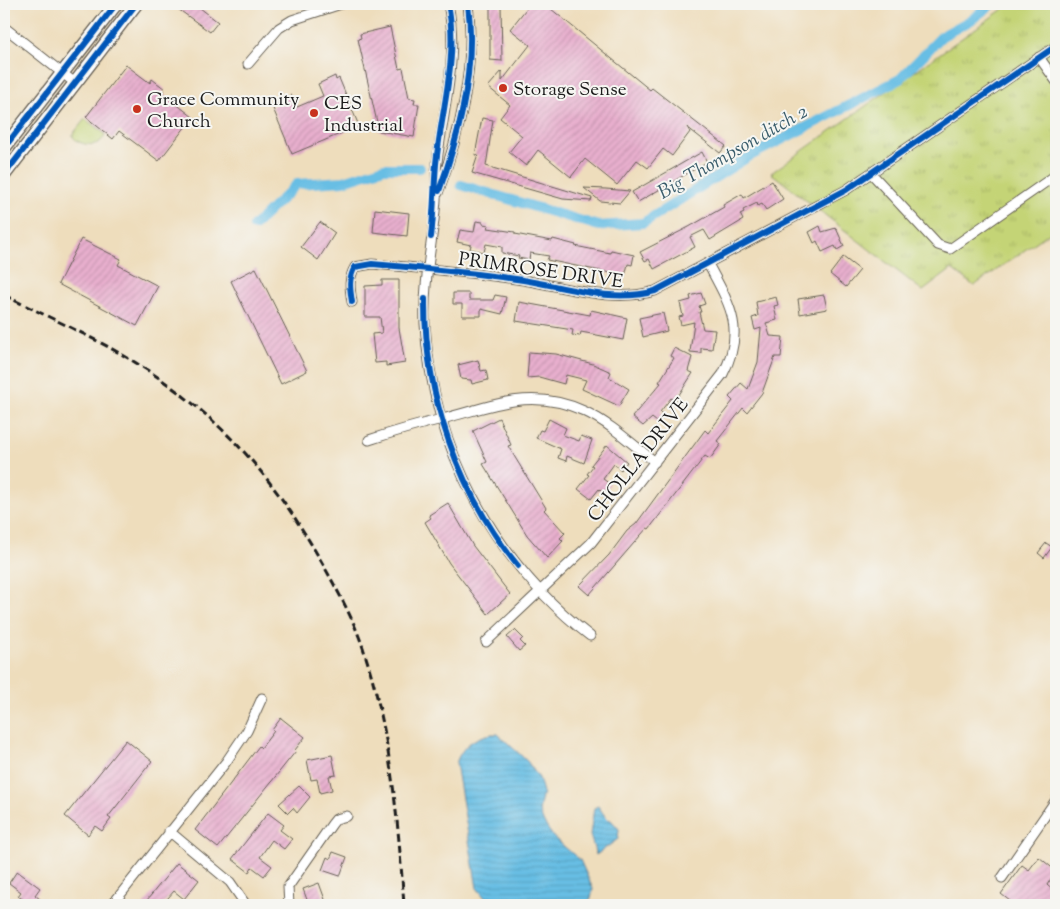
<svg xmlns="http://www.w3.org/2000/svg" width="1060" height="909" viewBox="0 0 1060 909" font-family="'Sorts Mill Goudy',serif">
	<style>
		.grass { fill: url(#grass-tufts); stroke: #707849 }
		.park { fill: #c4d476; stroke: #707849 }
		.water { fill: url(#water-rules); stroke: #426d80 }
		.lines { fill: none; stroke-linecap: round; stroke-linejoin: round }
		.canal { stroke: #67bee4; stroke-width: 10 }
		.building { fill: url(#building-hatch) }
		.street-casing { stroke: #666054; stroke-width: 11 }
		.secondary-casing { stroke: #666054; stroke-width: 15 }
		.street { stroke: #fff; stroke-width: 9 }
		.secondary { stroke: #fff; stroke-width: 12 }
		.rail { stroke: #1c1c1c; stroke-width: 3; stroke-dasharray: 8 4; stroke-linecap: butt }
		.cycleway-casing { stroke: #f6f6f2; stroke-width: 9 }
		.cycleway { stroke: #0057b8; stroke-width: 6 }
		.poi-dot { fill: #c8321e; stroke: #f6f6f2; stroke-width: 2 }
		.labels { text-anchor: middle; stroke-width: 4; stroke-linejoin: round; paint-order: stroke }
		.poi-label { font-size: 19px; fill: #1c1c1c; stroke: #f6f6f2; text-anchor: start }
		.street-label { font-size: 19px; fill: #1c1c1c; stroke: #f6f6f2 }
		.water-label { font-size: 20px; font-style: italic; fill: #3a5d6c; stroke: #f6f6f2 }
	</style>
	<defs>
		<pattern id="grass-tufts" width="24" height="20" patternUnits="userSpaceOnUse" patternTransform="scale(1.25)"><rect width="24" height="20" fill="#c4d476"/><path d="M3 7l-1-3M5 7V3M7 7l1-3M15 17l-1-3M17 17v-4M19 17l1-3" fill="none" stroke="#a8b566"/></pattern>
		<pattern id="water-rules" width="6" height="5" patternUnits="userSpaceOnUse" patternTransform="scale(1.25)"><rect width="6" height="5" fill="#67bee4"/><path d="M0 2.5h6" fill="none" stroke="#59a3c3"/></pattern>
		<pattern id="building-hatch" width="6" height="6" patternUnits="userSpaceOnUse" patternTransform="scale(1.25)"><rect width="6" height="6" fill="#e8afce"/><path d="M-1 1l2-2M0 6l6-6M5 7l2-2" fill="none" stroke="#c696b0"/></pattern>
	</defs>
	<rect width="100%" height="100%" fill="#f6f6f2"/>
	<filter id="ink" filterUnits="userSpaceOnUse"><feTurbulence type="fractalNoise" baseFrequency=".02" numOctaves="2"/><feDisplacementMap in="SourceGraphic" scale="10" xChannelSelector="R" yChannelSelector="G"/><feConvolveMatrix kernelMatrix="1 2 1 2 8 2 1 2 1" color-interpolation-filters="sRGB"/></filter>
	<filter id="wash" filterUnits="userSpaceOnUse"><feTurbulence type="fractalNoise" baseFrequency=".0096" numOctaves="4" result="noise"/><feDisplacementMap in="SourceGraphic" scale="20" xChannelSelector="R" yChannelSelector="G"/><feGaussianBlur stdDeviation="1.12" result="paint"/><feColorMatrix in="noise" values="0 0 0 0 0 0 0 0 0 0 0 0 0 0 0 0 0 1.4 0 .05"/><feComposite in="paint" operator="in"/></filter>
	<g filter="url(#wash)">
		<rect width="100%" height="100%" fill="#eeddbc"/>
		<path class="grass" d="M1010,4H1056V193L1052,196L1056,205V228L974,286L952,269L923,291L771,173Z"/>
		<path class="park" d="M85,119L105,134C102,148 81,147 73,137V134Z"/>
		<path class="water" d="M492,734H498L527,761L539,778L543,792L539,811L544,823L553,837L580,860L593,889L591,899L583,904L491,905L477,888L456,763C462,746 474,737 492,734Z
			M598,806L607,819L611,820L619,829L618,839L596,855L590,835L594,808Z"/>
		<g class="lines">
			<path class="canal" d="M461,185L599,226L643,223L748,157L900,79L942,36L971,20L992,4
				M254,226L297,184L344,181L384,168H420"/>
		</g>
		<g id="blocks">
			<path class="building" d="M171,4H195L218,22L210,32Z
				M490,4H501L502,61L490,60Z
				M530,4H545L650,90L652,88L726,146L720,153L687,127L690,132L672,156L663,149L648,168L637,160L617,185L585,159L571,177L538,150L526,166L509,152L522,136L500,118L510,105L488,87L502,71V81L530,45L510,29Z
				M390,27L399,69L403,68L409,98L415,99L414,104H419L414,137L379,131L358,39L361,38L360,34Z
				M126,65L150,83L152,79L165,89L162,93L193,117L159,161L119,131L113,139L86,117Z
				M335,76L336,80L339,78L359,126L292,154L272,106L280,103L279,100L291,95L297,107L323,96L318,84Z
				M482,118L493,120L486,166L592,198L591,201L563,199L472,173L478,155H475Z
				M702,152L707,162L638,202L632,192Z
				M772,181L783,199L766,210L762,204L758,206L757,203L743,210L744,212L740,214L743,220L710,240L704,230L690,237L695,247L654,269L649,259L645,261L640,252L689,227L724,207L723,205L742,194L744,198Z
				M584,188L606,189L630,191L620,203L600,201Z
				M375,209L409,213L407,236L373,232Z
				M476,221L483,222V224L489,225L488,228L515,232V234L552,241L553,239L576,245L575,246L610,253L611,250L634,255L632,265L628,264L625,276L547,260L549,256L530,253L529,260L518,258L519,256L502,253V247L486,244L484,252L470,249L471,245L457,242L460,230L474,232Z
				M320,222L335,233L318,260L301,247Z
				M820,226L822,232L836,228L844,246L837,250L835,246L822,252L817,241L814,243L809,232Z
				M81,239L121,259L118,265L158,286L137,326L58,284Z
				M843,257L860,270L846,287L830,274Z
				M256,268L307,371L281,384L231,281Z
				M382,280H399V328L405,363L386,366V362L375,363L372,334L382,333L380,317H365V286L382,285Z
				M453,293H469V300H493L495,295L506,297L502,314L481,309V316H462V304H453Z
				M701,293L705,304L699,306L701,312H699L703,329L715,330L712,349L701,348V353L690,352L694,322L681,325L679,317L683,316L680,303L691,300L690,296Z
				M824,295L827,309L800,314L798,299Z
				M776,297L778,305L774,306L777,320L766,323L770,336L783,337L781,357H775L762,393L747,412L743,408L717,441L721,444L710,459L705,456L649,529L647,528L589,595L579,586L609,555L627,531L636,524L705,430L708,433L733,401L729,397L741,383L748,389L758,362L761,328L755,330L752,318L758,316L756,302Z
				M519,302L590,315L591,310L627,318L623,340L581,332L580,336L572,335L573,330L516,321Z
				M663,313L667,331L643,337L639,318Z
				M674,348L692,357L688,371L693,373L675,401L671,398L660,412L663,414L657,422L652,418L643,426L632,417L661,383L659,382L674,358L670,356Z
				M529,352L556,354L593,364L611,372L609,377L629,389L619,406L582,389L586,380L566,375L564,384L539,377L527,378Z
				M478,360L481,371L486,370L488,380L472,384L471,380L461,379L458,365Z
				M499,418L511,445L508,446L546,508L544,510L565,533L560,538L563,541L547,558L527,535L483,464L487,462L473,431Z
				M549,419L566,428L563,435L579,441L581,436L592,440L584,463L567,456L566,461L558,458L561,449L536,438L540,430L543,431Z
				M607,445L627,462L621,470L614,464L603,479L610,484L603,493L599,489L591,499L578,489L589,475L587,474L593,466L591,465Z
				M448,503L473,546L510,594L488,614L449,563L425,522L431,518L429,515Z
				M1046,543L1052,547L1044,558L1038,553Z
				M515,630L523,638L520,641L525,646L519,651L507,637Z
				M281,718L305,737L295,750L296,751L218,848L195,830L259,746L261,748L274,731L272,730Z
				M126,740L152,761L108,817L111,819L102,831L95,826L88,835L65,816Z
				M332,755L336,775L329,776L332,790L320,793L317,779L311,780L307,760Z
				M299,786L310,797L297,813L293,808L288,813L279,804Z
				M268,813L284,825L280,830L292,839L284,849L272,840L260,857L272,866L264,876L252,867L249,872L232,859Z
				M333,852L347,857L340,876L322,870L327,857L330,859Z
				M1039,857L1056,871L1047,885L1056,893V898L1050,905H1015L1001,894L1022,865L1029,870Z
				M177,863L199,880L184,899L174,891L162,905H143Z
				M17,871L40,888L35,895L47,905H31L18,896L21,892L9,883Z
				M319,883L327,905H309L303,889Z"/>
		</g>
	</g>
	<g filter="url(#ink)">
		<use href="#blocks" fill-opacity="0" stroke="#666054" stroke-width="1"/>
		<g class="lines">
			<g class="street-casing">
				<path id="street" d="M448,4C459,55 443,111 437,162C435,174 437,187 436,200C433,241 423,282 425,324C432,447 493,561 590,636
					M4,27L75,83
					M1039,57L1056,81
					M248,64L279,28L292,20L341,4
					M871,173L938,245L950,249L1056,175
					M438,193C460,133 476,68 468,4
					M352,302C350,289 348,279 355,267L372,264C420,268 468,272 516,279C561,285 610,304 655,291L846,190L1056,46
					M369,440C393,432 417,425 442,419C493,406 531,387 584,411C610,423 632,444 655,462
					M486,642L591,543L723,374C746,329 730,305 708,264
					M169,831L230,882L246,905
					M1002,878L1056,800
					M112,905L226,762L247,731L262,698
					M289,905L288,887L332,824L336,819L347,816"/>
			</g>
			<g class="secondary-casing">
				<path id="secondary" d="M4,148L116,4
					M4,175L136,4"/>
			</g>
			<use href="#street" class="street"/>
			<use href="#secondary" class="secondary"/>
			<path class="rail" d="M4,295C58,322 117,347 166,383C238,435 282,491 325,568C340,595 356,624 365,654C391,735 398,821 404,905"/>
			<g class="cycleway-casing">
				<path id="cycleway" d="M4,148L116,4
					M4,175L136,4
					M439,191C461,131 476,67 468,4
					M431,237C434,212 434,188 436,164C441,111 459,56 448,4
					M425,299C424,394 458,492 518,566
					M352,302C350,289 348,279 355,267L372,264C420,268 468,272 516,279C561,285 610,304 655,291L846,190L1056,46"/>
			</g>
			<use href="#cycleway" class="cycleway"/>
		</g>
	</g>
	<g class="poi-dot">
		<circle cx="503" cy="88" r="5"/>
		<circle cx="137" cy="109" r="5"/>
		<circle cx="314" cy="113" r="5"/>
	</g>
	<g class="labels">
		<g class="poi-label">
			<text x="513" y="95">Storage Sense</text>
			<text x="147" y="105">Grace Community<tspan x="147" dy="22">Church</tspan></text>
			<text x="324" y="109">CES<tspan x="324" dy="22">Industrial</tspan></text>
		</g>
		<g class="street-label">
			<text transform="translate(541 269) rotate(8)" y="7">PRIMROSE DRIVE</text>
			<text transform="translate(637 459) rotate(-52)" y="7">CHOLLA DRIVE</text>
		</g>
		<g class="water-label">
			<text transform="translate(732 151) rotate(-30)" y="7">Big Thompson ditch 2</text>
		</g>
	</g>
	<rect width="1060" height="909" fill="none" stroke="#f6f6f2" stroke-width="20"/>
</svg>
